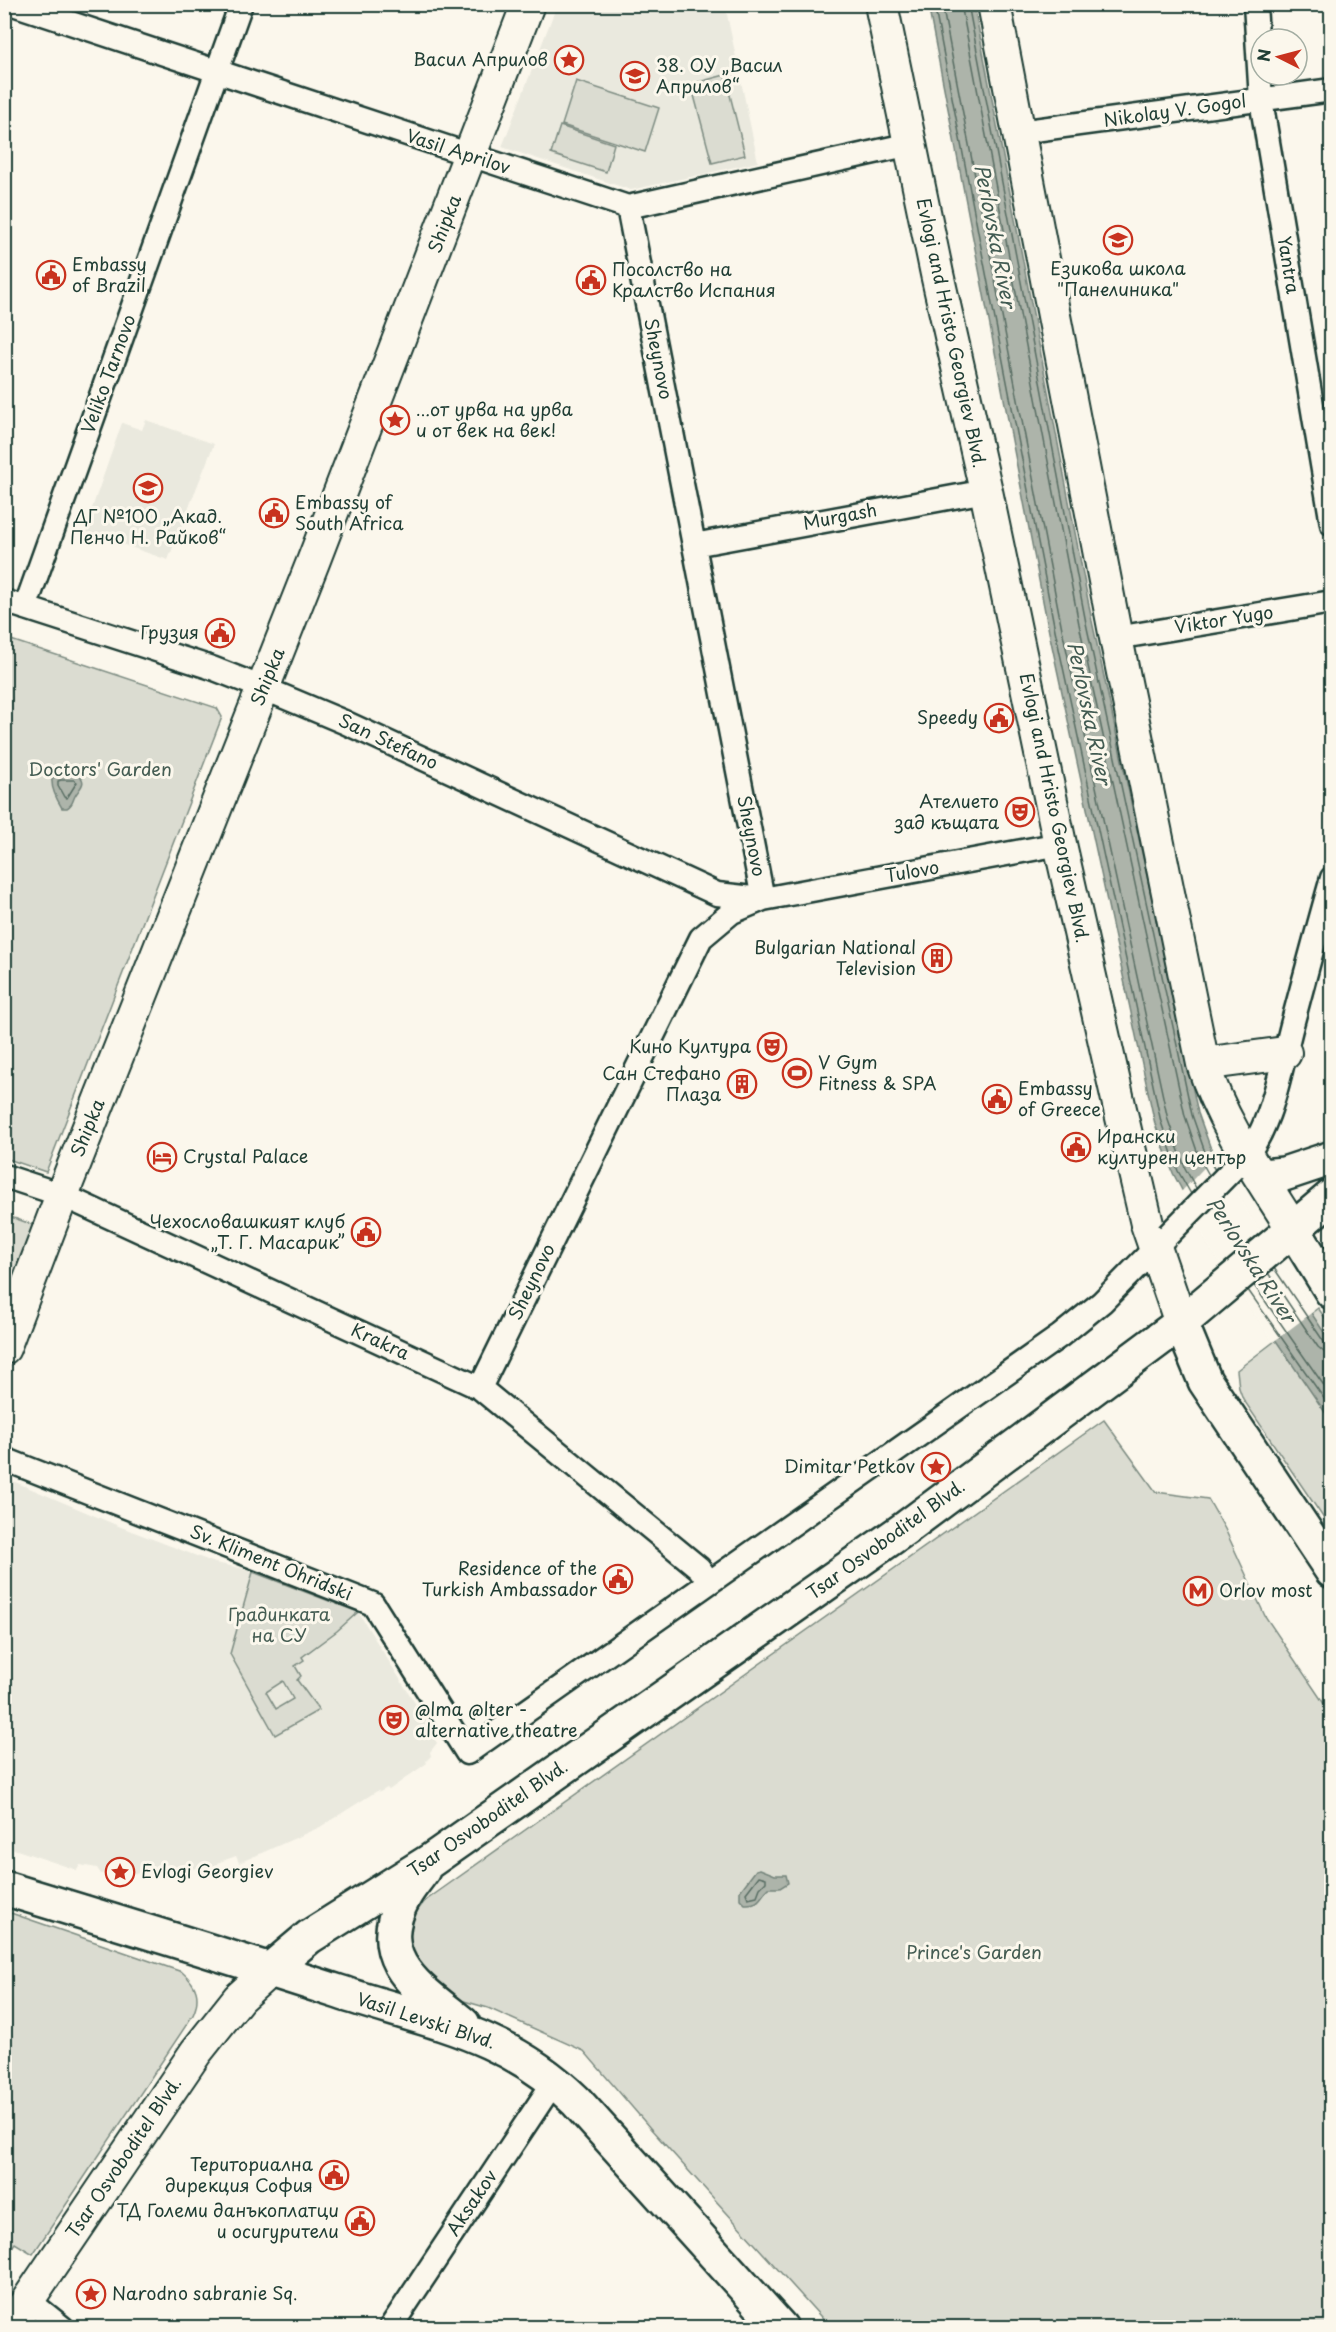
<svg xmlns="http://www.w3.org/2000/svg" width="1336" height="2332" viewBox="0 0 1336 2332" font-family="'Playpen Sans',sans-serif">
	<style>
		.built { fill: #eae9de }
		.green { fill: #dbdcd1; stroke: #7d8c82; stroke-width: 1.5; fill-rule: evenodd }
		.water { fill: #adb4aa; stroke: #74847b; stroke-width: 1.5 }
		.pier { fill: #fbf7ec }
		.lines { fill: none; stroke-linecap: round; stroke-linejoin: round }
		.shore { stroke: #586d63; stroke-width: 1.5 }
		.street-casing { stroke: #1f3d34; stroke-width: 27 }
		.secondary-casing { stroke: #1f3d34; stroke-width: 36 }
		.primary-casing { stroke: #1f3d34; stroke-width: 38 }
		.highway-casing { stroke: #1f3d34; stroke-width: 38 }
		.street { stroke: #fbf7ec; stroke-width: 22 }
		.secondary { stroke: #fbf7ec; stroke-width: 32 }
		.primary { stroke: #fbf7ec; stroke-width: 33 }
		.highway { stroke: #fbf7ec; stroke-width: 33 }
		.street-bridge-casing { stroke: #1f3d34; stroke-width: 27; stroke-linecap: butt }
		.street-bridge { stroke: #fbf7ec; stroke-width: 22 }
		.labels { text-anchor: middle; stroke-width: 6; stroke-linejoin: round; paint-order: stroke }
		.poi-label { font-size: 18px; fill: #1f3d34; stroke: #fbf7ec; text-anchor: start }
		.street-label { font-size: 18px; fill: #1f3d34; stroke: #fbf7ec }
		.park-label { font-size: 18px; fill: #455d53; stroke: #fbf7ec }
		.water-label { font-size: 20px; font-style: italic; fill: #425b52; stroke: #fbf7ec }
	</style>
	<rect width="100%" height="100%" fill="#fbf7ec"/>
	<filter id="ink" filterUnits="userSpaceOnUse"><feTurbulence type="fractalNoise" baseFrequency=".0167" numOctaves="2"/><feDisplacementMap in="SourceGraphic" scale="12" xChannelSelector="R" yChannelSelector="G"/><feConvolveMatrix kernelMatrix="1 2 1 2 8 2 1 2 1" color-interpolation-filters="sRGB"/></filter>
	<g filter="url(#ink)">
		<path class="built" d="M557,5H725L758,162L631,190L502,147Z
			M146,420L214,444L168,560L84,531L122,423L142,430Z
			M8,1479L121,1527L215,1563L241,1568L358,1612L435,1735L433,1737L437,1743L430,1752L431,1756L426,1761L427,1763L389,1790L387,1788L380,1792L377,1791L320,1827L239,1863L236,1856L217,1863L216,1871L196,1868L156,1877L117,1870L101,1874L97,1868L80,1865L77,1870L5,1846L4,1481L7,1482Z"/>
		<path class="green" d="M725,75L745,155L712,163L691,84Z
			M576,81L659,108L645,152L562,125Z
			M560,126L614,144L606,172L551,154Z
			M5,638L217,708L222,717L46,1172L5,1158Z
			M5,1215L34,1225L5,1301L4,1215Z
			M1318,1308L1331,1326V1529L1243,1399L1239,1388L1237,1370Z
			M1104,1420L1156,1492L1208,1499L1225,1529L1265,1616L1331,1714V2327H830L650,2128L584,2051L488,2008L447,1996L405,1956L408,1922L425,1901L439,1891Z
			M253,1572L358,1612L337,1631L302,1657L304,1660L295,1666L301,1676L297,1680L319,1710L275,1735L230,1654ZM283,1681L293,1699L276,1709L266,1692Z
			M5,1911L182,1972C197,1985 201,1997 193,2015L33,2254L15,2243L5,2258Z"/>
		<path class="water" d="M928,5H974L1092,621L1198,1113L1212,1152L1248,1217L1331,1343V1421L1212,1247L1173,1173L1155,1124L1049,632Z
			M59,773L78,774C88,783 80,787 75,796C72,802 73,805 67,808H62C57,800 51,789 52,779Z
			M760,1869L775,1875H786L788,1883L780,1888H769C759,1897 761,1905 745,1904L740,1899V1891L756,1870Z"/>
		<path class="pier" d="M1217,1154L1250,1216L1314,1311L1273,1342L1210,1249L1180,1193Z"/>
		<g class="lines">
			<path class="shore" d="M934,4L1055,630L1161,1122L1178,1171L1191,1194
				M942,4L1062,629L1168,1120L1185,1168L1196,1188
				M961,4L1079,624L1185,1116L1199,1157L1209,1175
				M968,4L1086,623L1192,1115L1206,1155L1215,1170
				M61,780H74L77,782L67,798L64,797L58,786V781Z
				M1274,1268L1324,1342L1332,1345
				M1268,1273L1318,1347L1324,1352L1332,1353
				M1254,1285L1332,1397
				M1248,1290L1332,1410
				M759,1876L766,1878V1882L760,1888L757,1896L748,1898L746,1893Z"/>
			<g class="street-casing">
				<path id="street" d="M13,4L628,207L897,147H911
					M1255,4L1261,100L1332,524
					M1019,132L1332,90
					M628,207L763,899
					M694,545L986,491
					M4,601L212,668L263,688L344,722L717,894L762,899
					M25,608L241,4
					M1116,638L1332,602
					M1238,1165C1272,1132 1280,1070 1292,1025C1305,976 1318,927 1332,878
					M4,1176L62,1195L480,1388L699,1568L709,1582
					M480,1388L701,938L732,912L763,899L1060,844
					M4,1459L373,1604L467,1753L1060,1336L1102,1302L1163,1240
					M28,2300L63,2328
					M390,2328L555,2080"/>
			</g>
			<g class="secondary-casing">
				<path id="secondary" d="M881,4L937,274L986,491L1060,844L1120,1109L1147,1224L1181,1323
					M994,4L1116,638L1203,1064C1222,1124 1260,1176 1293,1229
					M1203,1064L1285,1053
					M4,1348L62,1195L313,562L528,4
					M9,2328L196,2052L239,1998L271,1969"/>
			</g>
			<g class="primary-casing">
				<path id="primary" d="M1181,1323L1205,1381L1332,1571
					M423,1870C417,1879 409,1887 404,1897C370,1960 419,1988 463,2024
					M4,1888C116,1922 228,1956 339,1992C429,2022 506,2032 576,2101L781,2328
					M271,1969L309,1937L430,1861L907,1527L1181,1323L1293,1229L1332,1292"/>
			</g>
			<g class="highway-casing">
				<path id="highway" d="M1261,1176L1284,1174L1332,1158
					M1293,1229L1332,1196"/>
			</g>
			<use href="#street" class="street"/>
			<use href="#secondary" class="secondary"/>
			<use href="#primary" class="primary"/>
			<use href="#highway" class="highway"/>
			<g class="street-bridge-casing">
				<path id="street-bridge" d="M1168,1235L1234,1168"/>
			</g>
			<use href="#street-bridge" class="street-bridge"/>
		</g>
	</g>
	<defs>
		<g id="sight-ring" transform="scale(1.5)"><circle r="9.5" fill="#fbf7ec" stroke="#c8321e" stroke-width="1.5"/><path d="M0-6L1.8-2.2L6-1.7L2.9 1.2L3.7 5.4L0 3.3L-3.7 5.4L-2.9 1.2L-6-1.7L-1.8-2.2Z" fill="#c8321e"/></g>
		<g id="school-ring" transform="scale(1.5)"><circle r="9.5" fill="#fbf7ec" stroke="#c8321e" stroke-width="1.5"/><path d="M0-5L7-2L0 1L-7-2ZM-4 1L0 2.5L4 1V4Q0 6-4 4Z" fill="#c8321e"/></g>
		<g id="civic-ring" transform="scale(1.5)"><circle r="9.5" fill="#fbf7ec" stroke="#c8321e" stroke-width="1.5"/><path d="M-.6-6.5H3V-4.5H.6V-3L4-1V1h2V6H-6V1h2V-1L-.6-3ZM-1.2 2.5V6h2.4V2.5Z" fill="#c8321e"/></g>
		<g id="theatre-ring" transform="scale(1.5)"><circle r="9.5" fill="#fbf7ec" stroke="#c8321e" stroke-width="1.5"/><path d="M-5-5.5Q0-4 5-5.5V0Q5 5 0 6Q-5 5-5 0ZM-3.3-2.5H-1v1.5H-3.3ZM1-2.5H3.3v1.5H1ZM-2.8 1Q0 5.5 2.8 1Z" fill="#c8321e"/></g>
		<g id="building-ring" transform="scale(1.5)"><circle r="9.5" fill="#fbf7ec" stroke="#c8321e" stroke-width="1.5"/><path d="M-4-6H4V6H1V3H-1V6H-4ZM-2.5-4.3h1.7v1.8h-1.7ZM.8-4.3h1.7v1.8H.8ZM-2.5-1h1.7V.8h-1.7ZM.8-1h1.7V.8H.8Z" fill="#c8321e"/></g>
		<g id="stadium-ring" transform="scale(1.5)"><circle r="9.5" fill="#fbf7ec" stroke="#c8321e" stroke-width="1.5"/><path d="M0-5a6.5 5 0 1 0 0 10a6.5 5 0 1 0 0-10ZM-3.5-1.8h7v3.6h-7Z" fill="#c8321e"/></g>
		<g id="hotel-ring" transform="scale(1.5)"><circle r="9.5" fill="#fbf7ec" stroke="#c8321e" stroke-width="1.5"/><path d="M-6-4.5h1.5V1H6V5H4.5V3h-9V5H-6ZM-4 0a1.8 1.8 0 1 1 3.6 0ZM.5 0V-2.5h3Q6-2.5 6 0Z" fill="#c8321e"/></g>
		<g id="metro-ring" transform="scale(1.5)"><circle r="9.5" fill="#fbf7ec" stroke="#c8321e" stroke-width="1.5"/><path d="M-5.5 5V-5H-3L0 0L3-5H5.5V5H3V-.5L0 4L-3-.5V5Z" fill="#c8321e"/></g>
	</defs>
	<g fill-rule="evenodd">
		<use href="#sight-ring" x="569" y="60"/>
		<use href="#school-ring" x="635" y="76"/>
		<use href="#school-ring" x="1118" y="240"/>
		<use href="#civic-ring" x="51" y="275"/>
		<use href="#civic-ring" x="591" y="280"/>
		<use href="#sight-ring" x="395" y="420"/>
		<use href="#school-ring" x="148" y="488"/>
		<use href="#civic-ring" x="274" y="513"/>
		<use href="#civic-ring" x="220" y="633"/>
		<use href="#civic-ring" x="999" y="718"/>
		<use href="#theatre-ring" x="1020" y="812"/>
		<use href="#building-ring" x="937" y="958"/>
		<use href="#theatre-ring" x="772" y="1047"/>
		<use href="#stadium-ring" x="797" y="1073"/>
		<use href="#building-ring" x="742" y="1084"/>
		<use href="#civic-ring" x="997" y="1099"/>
		<use href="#civic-ring" x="1076" y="1147"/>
		<use href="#hotel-ring" x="162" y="1157"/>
		<use href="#civic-ring" x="366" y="1232"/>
		<use href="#sight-ring" x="936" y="1467"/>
		<use href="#civic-ring" x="618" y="1579"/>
		<use href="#metro-ring" x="1198" y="1591"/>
		<use href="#theatre-ring" x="394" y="1720"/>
		<use href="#sight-ring" x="120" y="1872"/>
		<use href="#civic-ring" x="334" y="2175"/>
		<use href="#civic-ring" x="360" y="2221"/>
		<use href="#sight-ring" x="91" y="2294"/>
	</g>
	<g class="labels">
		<g class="poi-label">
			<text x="548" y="66" text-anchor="end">Васил Априлов</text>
			<text x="656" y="72">38. ОУ „Васил<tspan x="656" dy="21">Априлов“</tspan></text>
			<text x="72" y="271">Embassy<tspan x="72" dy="21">of Brazil</tspan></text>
			<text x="1118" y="275" text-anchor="middle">Езикова школа<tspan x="1118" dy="21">"Панелиника"</tspan></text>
			<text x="612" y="276">Посолство на<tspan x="612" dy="21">Кралство Испания</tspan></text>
			<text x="416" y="416">...от урва на урва<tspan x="416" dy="21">и от век на век!</tspan></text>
			<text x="295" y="509">Embassy of<tspan x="295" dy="21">South Africa</tspan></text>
			<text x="148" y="523" text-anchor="middle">ДГ №100 „Акад.<tspan x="148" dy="21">Пенчо Н. Райков“</tspan></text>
			<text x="199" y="639" text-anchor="end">Грузия</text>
			<text x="978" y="724" text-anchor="end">Speedy</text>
			<text x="999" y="808" text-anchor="end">Ателието<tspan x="999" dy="21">зад къщата</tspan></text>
			<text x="916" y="954" text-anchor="end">Bulgarian National<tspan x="916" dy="21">Television</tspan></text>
			<text x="751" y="1053" text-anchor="end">Кино Култура</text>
			<text x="818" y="1069">V Gym<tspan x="818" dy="21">Fitness &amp; SPA</tspan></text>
			<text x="721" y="1080" text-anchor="end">Сан Стефано<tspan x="721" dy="21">Плаза</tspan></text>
			<text x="1018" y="1095">Embassy<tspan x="1018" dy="21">of Greece</tspan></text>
			<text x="1097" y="1143">Ирански<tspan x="1097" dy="21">културен център</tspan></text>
			<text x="183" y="1163">Crystal Palace</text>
			<text x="345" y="1228" text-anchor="end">Чехословашкият клуб<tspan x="345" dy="21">„Т. Г. Масарик”</tspan></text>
			<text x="915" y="1473" text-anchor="end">Dimitar Petkov</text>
			<text x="597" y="1575" text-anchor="end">Residence of the<tspan x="597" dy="21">Turkish Ambassador</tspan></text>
			<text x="1219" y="1597">Orlov most</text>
			<text x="415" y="1716">@lma @lter -<tspan x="415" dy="21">alternative theatre</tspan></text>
			<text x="141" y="1878">Evlogi Georgiev</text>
			<text x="313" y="2171" text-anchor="end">Териториална<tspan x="313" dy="21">дирекция София</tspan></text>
			<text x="339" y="2217" text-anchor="end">ТД Големи данъкоплатци<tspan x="339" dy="21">и осигурители</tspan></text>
			<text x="112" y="2300">Narodno sabranie Sq.</text>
		</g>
		<g class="street-label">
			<text transform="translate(1175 111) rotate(-8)" y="6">Nikolay V. Gogol</text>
			<text transform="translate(458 152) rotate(18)" y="6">Vasil Aprilov</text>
			<text transform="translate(445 224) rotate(-69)" y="6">Shipka</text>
			<text transform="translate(1288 265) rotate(81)" y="6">Yantra</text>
			<text transform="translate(951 333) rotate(78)" y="6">Evlogi and Hristo Georgiev Blvd.</text>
			<text transform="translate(658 359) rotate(79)" y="6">Sheynovo</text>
			<text transform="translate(109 374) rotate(-70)" y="6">Veliko Tarnovo</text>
			<text transform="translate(840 517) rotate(-11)" y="6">Murgash</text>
			<text transform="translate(1224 620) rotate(-9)" y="6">Viktor Yugo</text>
			<text transform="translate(268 677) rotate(-68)" y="6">Shipka</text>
			<text transform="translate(388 742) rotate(25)" y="6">San Stefano</text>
			<text transform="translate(1054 808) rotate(78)" y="6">Evlogi and Hristo Georgiev Blvd.</text>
			<text transform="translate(751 836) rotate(79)" y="6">Sheynovo</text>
			<text transform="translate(912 872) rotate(-10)" y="6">Tulovo</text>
			<text transform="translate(88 1128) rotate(-68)" y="6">Shipka</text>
			<text transform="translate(532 1282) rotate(-64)" y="6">Sheynovo</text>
			<text transform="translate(380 1342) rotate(25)" y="6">Krakra</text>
			<text transform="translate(886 1540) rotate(-36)" y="6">Tsar Osvoboditel Blvd.</text>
			<text transform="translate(271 1563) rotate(22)" y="6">Sv. Kliment Ohridski</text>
			<text transform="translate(488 1819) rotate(-35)" y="6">Tsar Osvoboditel Blvd.</text>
			<text transform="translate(426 2021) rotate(18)" y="6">Vasil Levski Blvd.</text>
			<text transform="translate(124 2158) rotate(-56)" y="6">Tsar Osvoboditel Blvd.</text>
			<text transform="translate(472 2203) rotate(-56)" y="6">Aksakov</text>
		</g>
		<g class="park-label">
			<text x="100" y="776">Doctors' Garden</text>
			<text x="279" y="1621">Градинката<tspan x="279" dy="21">на СУ</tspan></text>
			<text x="974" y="1959">Prince's Garden</text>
		</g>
		<g class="water-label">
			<text transform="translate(995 236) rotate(79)" y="7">Perlovska River</text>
			<text transform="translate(1089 713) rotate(78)" y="7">Perlovska River</text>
			<text transform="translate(1251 1260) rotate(57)" y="7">Perlovska River</text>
		</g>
	</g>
	<rect width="1336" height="2332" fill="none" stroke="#fbf7ec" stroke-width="24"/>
	<rect x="12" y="12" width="1312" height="2308" fill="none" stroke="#1f3d34" stroke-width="2" filter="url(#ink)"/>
	<g transform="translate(1279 57) rotate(276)"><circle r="28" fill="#fbf7ec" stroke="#a3ada2" stroke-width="1.5"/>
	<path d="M0-4.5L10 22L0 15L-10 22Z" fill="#c8321e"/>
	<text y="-9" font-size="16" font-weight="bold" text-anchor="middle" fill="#1f3d34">N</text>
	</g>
</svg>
